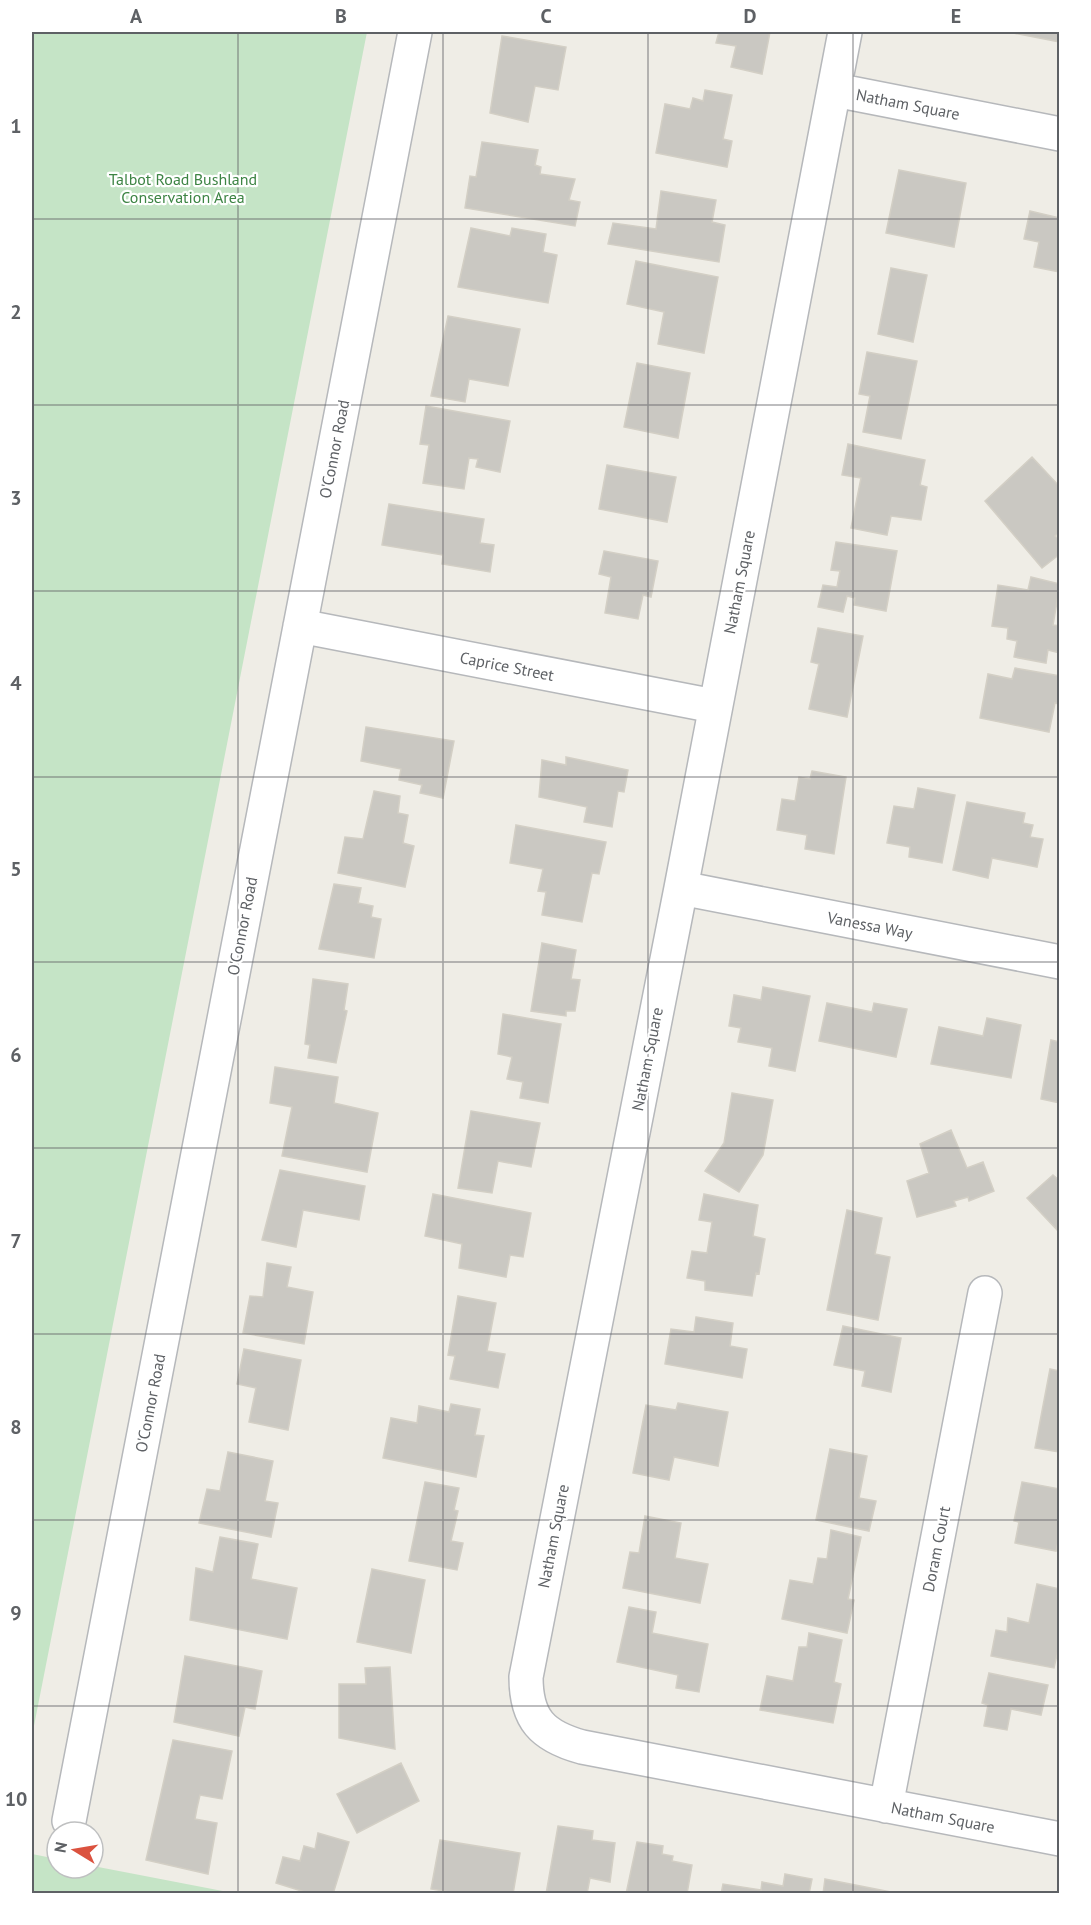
<svg xmlns="http://www.w3.org/2000/svg" width="1091" height="1925" viewBox="0 0 1091 1925" font-family="'PT Sans',sans-serif">
	<style>
		.green { fill: #c5e4c6 }
		.building { fill: #cac8c2; stroke: #d3cfc5; stroke-width: 1.5 }
		.lines { fill: none; stroke-linecap: round; stroke-linejoin: round }
		.minor-casing { stroke: #b6b8bb; stroke-width: 36 }
		.minor { stroke: #fff; stroke-width: 33 }
		.grid { fill: none; stroke: #5e6165; stroke-width: 1.5; stroke-opacity: 0.55 }
		.labels { text-anchor: middle; stroke-width: 4.5; stroke-linejoin: round; paint-order: stroke }
		.street-label { font-size: 16px; fill: #5e6165; stroke: #fff }
		.park-label { font-size: 16px; fill: #3d8444; stroke: #fff }
		.neatline { fill: none; stroke: #5e6165; stroke-width: 2 }
		.grid-label { font-size: 20px; text-anchor: middle; font-weight: bold; fill: #5e6165 }
	</style>
	<rect width="100%" height="100%" fill="#efede6"/>
	<path class="green" d="M32,32H367L32,1736Z
		M32,1854L57,1859V1868H93V1866L233,1893H32Z"/>
	<path class="building" d="M719,32H770L762,74L731,67L736,46L716,43Z
		M1008,32H1060V42Z
		M502,36L566,47L558,90L535,86L528,122L490,113Z
		M705,90L732,95L723,139L732,141L727,167L656,153L665,104L690,109L693,98L703,101Z
		M482,142L538,150L535,165L541,167L540,174L575,179L569,200L580,202L575,226L465,208L470,176L476,177Z
		M899,170L966,183L954,247L886,233Z
		M661,191L716,200L712,222L725,225L719,262L608,244L613,223L656,229Z
		M1030,211L1060,218V272L1034,267L1039,242L1024,239Z
		M471,228L510,236L512,228L546,234L543,252L557,255L548,303L458,287Z
		M636,261L718,277L704,353L658,344L664,312L627,304Z
		M891,268L927,275L913,342L878,334Z
		M448,316L520,329L508,386L469,379L465,402L431,396Z
		M867,352L917,361L901,439L863,432L870,396L859,394Z
		M637,363L690,373L678,438L624,427Z
		M426,406L510,421L500,472L476,467L478,459L469,458L464,489L423,483L429,445L420,444Z
		M848,444L925,460L920,485L927,487L921,520L891,516L887,535L851,528L861,478L842,475Z
		M1032,457L1060,487V532L1055,536L1060,540V554L1042,568L985,501Z
		M607,465L676,477L667,522L599,509Z
		M389,504L484,519L480,543L494,545L490,572L442,564L443,555L382,545Z
		M836,542L897,551L886,611L854,605L855,598L847,596L843,612L818,607L823,585L837,587L840,571L831,570Z
		M604,551L658,561L651,597L643,595L638,619L605,613L611,577L599,574Z
		M1031,577L1060,584L1053,625L1060,626V653L1048,650L1046,663L1014,657L1017,641L1007,639L1008,628L992,626L998,585L1028,590Z
		M818,628L863,636L847,717L809,709L819,664L811,662Z
		M1015,668L1060,676V701L1059,704L1055,703L1049,732L980,718L988,674L1012,679Z
		M366,727L454,741L443,798L420,793L422,785L399,780L401,769L361,761Z
		M566,757L628,770L624,792L618,791L612,827L584,822L587,807L539,797L542,760L566,765Z
		M812,771L846,777L834,854L805,849L807,835L777,830L782,799L795,801L799,777L810,779Z
		M918,788L955,795L942,863L909,857L910,847L887,843L894,806L914,809Z
		M374,791L400,796L398,813L408,815L403,843L414,846L405,887L338,873L345,837L363,839Z
		M967,802L1025,813L1023,823L1033,825L1030,837L1043,839L1037,867L992,858L988,878L953,870Z
		M516,825L606,842L599,874L592,873L582,922L542,915L546,892L538,891L543,869L510,863Z
		M334,884L361,888L358,903L373,906L371,917L381,919L374,958L319,949Z
		M542,943L576,950L571,979L580,980L575,1011H566V1016L531,1011Z
		M313,979L348,984L344,1010L347,1011L336,1063L308,1058L310,1045L305,1044Z
		M763,987L810,996L795,1071L769,1066L772,1048L738,1042L741,1028L729,1026L734,995L761,1000Z
		M827,1003L872,1012L874,1003L907,1009L896,1057L819,1041Z
		M503,1014L561,1024L548,1103L520,1098L523,1082L507,1079L512,1057L498,1054Z
		M987,1018L1021,1025L1011,1078L931,1064L939,1027L983,1036Z
		M1051,1040L1060,1042V1103L1041,1099Z
		M275,1067L338,1077L334,1103L378,1113L367,1172L282,1156L292,1107L270,1103Z
		M732,1093L773,1100L763,1155L739,1192L705,1171L724,1143Z
		M471,1111L540,1123L531,1167L498,1161L492,1193L458,1188Z
		M951,1130L967,1168L983,1162L994,1191L969,1201L968,1197L954,1201L956,1206L917,1217L907,1181L929,1173L920,1144Z
		M280,1170L365,1186L359,1220L303,1210L296,1247L262,1240Z
		M1053,1175L1060,1181V1233L1027,1198Z
		M433,1194L531,1213L523,1257L510,1255L506,1277L459,1268L462,1244L425,1236Z
		M704,1194L758,1205L753,1236L765,1239L759,1274L756,1273L752,1296L705,1290V1281L687,1278L692,1251L707,1253L712,1222L699,1220Z
		M847,1210L882,1218L875,1254L890,1257L878,1320L827,1310Z
		M267,1263L291,1267L287,1287L313,1292L304,1344L243,1333L250,1296L263,1297Z
		M458,1296L496,1303L487,1351L505,1354L498,1388L450,1379L455,1356L448,1355Z
		M696,1317L733,1323L730,1346L747,1349L742,1378L665,1364L671,1329L694,1332Z
		M843,1326L901,1338L891,1392L862,1386L865,1371L834,1365Z
		M244,1349L301,1360L288,1430L249,1422L256,1388L237,1384Z
		M1050,1369L1060,1371V1452L1035,1448Z
		M678,1403L728,1412L718,1466L674,1457L669,1480L633,1473L646,1405L676,1410Z
		M451,1404L480,1409L475,1435L484,1436L476,1477L383,1458L391,1418L417,1423L419,1406L449,1412Z
		M830,1449L867,1456L859,1498L876,1501L869,1531L816,1520Z
		M228,1452L273,1461L265,1501L278,1503L271,1537L199,1523L207,1489L220,1491Z
		M425,1482L459,1488L454,1510L458,1511L451,1541L463,1543L457,1570L409,1561Z
		M1022,1482L1060,1489V1533L1056,1551L1015,1543L1019,1522L1014,1521Z
		M645,1516L681,1523L675,1558L708,1564L700,1603L623,1588L630,1552L639,1553Z
		M831,1530L861,1537L848,1599L854,1600L847,1633L782,1619L790,1580L813,1584L818,1558L827,1559Z
		M220,1537L258,1544L251,1579L297,1588L287,1639L190,1620L196,1568L213,1572Z
		M372,1569L425,1580L411,1653L357,1642Z
		M1037,1584L1060,1589V1642L1054,1668L991,1656L996,1630L1007,1632L1008,1618L1029,1623Z
		M629,1607L656,1612L652,1633L708,1644L699,1692L676,1688L678,1675L617,1662Z
		M809,1633L842,1640L834,1682L841,1684L833,1723L760,1710L767,1676L793,1681L799,1647H807Z
		M185,1656L262,1671L255,1709L245,1707L239,1736L174,1722Z
		M390,1667L395,1749L339,1738V1684H366L365,1668Z
		M989,1673L1048,1685L1041,1715L1011,1709L1007,1730L984,1726L988,1705L982,1703Z
		M173,1740L232,1751L222,1799L200,1795L197,1808L195,1819L217,1823L208,1874L146,1860Z
		M401,1763L419,1801L357,1833L337,1794Z
		M558,1826L593,1831L592,1840L615,1843L610,1882L590,1878L587,1894H546Z
		M318,1833L349,1842L333,1894H311L276,1883L283,1857L300,1861L304,1846L315,1849Z
		M440,1840L520,1853L513,1894H462L431,1889Z
		M637,1842L663,1846L662,1854L673,1856L672,1861L692,1865L687,1894H626Z
		M785,1874L812,1879L809,1894H721L723,1884L761,1890L762,1882L783,1886Z
		M825,1879L901,1894H823Z"/>
	<g class="lines">
		<g class="minor-casing">
			<path id="minor" d="M845,32L681,888L526,1677C526,1719 542,1736 582,1747L1060,1839
				M835,90L1060,134
				M300,626L714,706
				M681,888L1060,962
				M886,1806L985,1293
				M69,1821L415,32"/>
		</g>
		<use href="#minor" class="minor"/>
	</g>
	<path class="grid" d="M238,32V1894M443,32V1894M648,32V1894M853,32V1894M32,219H1060M32,405H1060M32,591H1060M32,777H1060M32,962H1060M32,1148H1060M32,1334H1060M32,1520H1060M32,1706H1060"/>
	<g class="labels">
		<g class="street-label">
			<text transform="translate(908 104) rotate(11)" y="6">Natham Square</text>
			<text transform="translate(334 449) rotate(-79)" y="6">O'Connor Road</text>
			<text transform="translate(739 582) rotate(-79)" y="6">Natham Square</text>
			<text transform="translate(507 666) rotate(11)" y="6">Caprice Street</text>
			<text transform="translate(870 925) rotate(11)" y="6">Vanessa Way</text>
			<text transform="translate(242 926) rotate(-79)" y="6">O'Connor Road</text>
			<text transform="translate(647 1059) rotate(-79)" y="6">Natham Square</text>
			<text transform="translate(150 1403) rotate(-79)" y="6">O'Connor Road</text>
			<text transform="translate(553 1536) rotate(-79)" y="6">Natham Square</text>
			<text transform="translate(936 1549) rotate(-79)" y="6">Doram Court</text>
			<text transform="translate(943 1817) rotate(11)" y="6">Natham Square</text>
		</g>
		<g class="park-label">
			<text x="183" y="185">Talbot Road Bushland<tspan x="183" dy="18">Conservation Area</tspan></text>
		</g>
	</g>
	<rect width="1091" height="1925" fill="none" stroke="#ffffff" stroke-width="66"/>
	<g transform="translate(75 1850) rotate(281)"><circle r="28" fill="#ffffff" stroke="#bfc0c1" stroke-width="1.5"/>
	<path d="M0-4.5L10 22L0 15L-10 22Z" fill="#db523f"/>
	<text y="-9" font-size="16" font-weight="bold" text-anchor="middle" fill="#5e6165">N</text>
	</g>
	<rect x="33" y="33" width="1025" height="1859" class="neatline"/>
	<g class="grid-label">
		<text x="136" y="23">A</text>
		<text x="341" y="23">B</text>
		<text x="546" y="23">C</text>
		<text x="750" y="23">D</text>
		<text x="956" y="23">E</text>
		<text x="16" y="133">1</text>
		<text x="16" y="319">2</text>
		<text x="16" y="505">3</text>
		<text x="16" y="690">4</text>
		<text x="16" y="876">5</text>
		<text x="16" y="1062">6</text>
		<text x="16" y="1248">7</text>
		<text x="16" y="1434">8</text>
		<text x="16" y="1620">9</text>
		<text x="16" y="1806">10</text>
	</g>
</svg>
